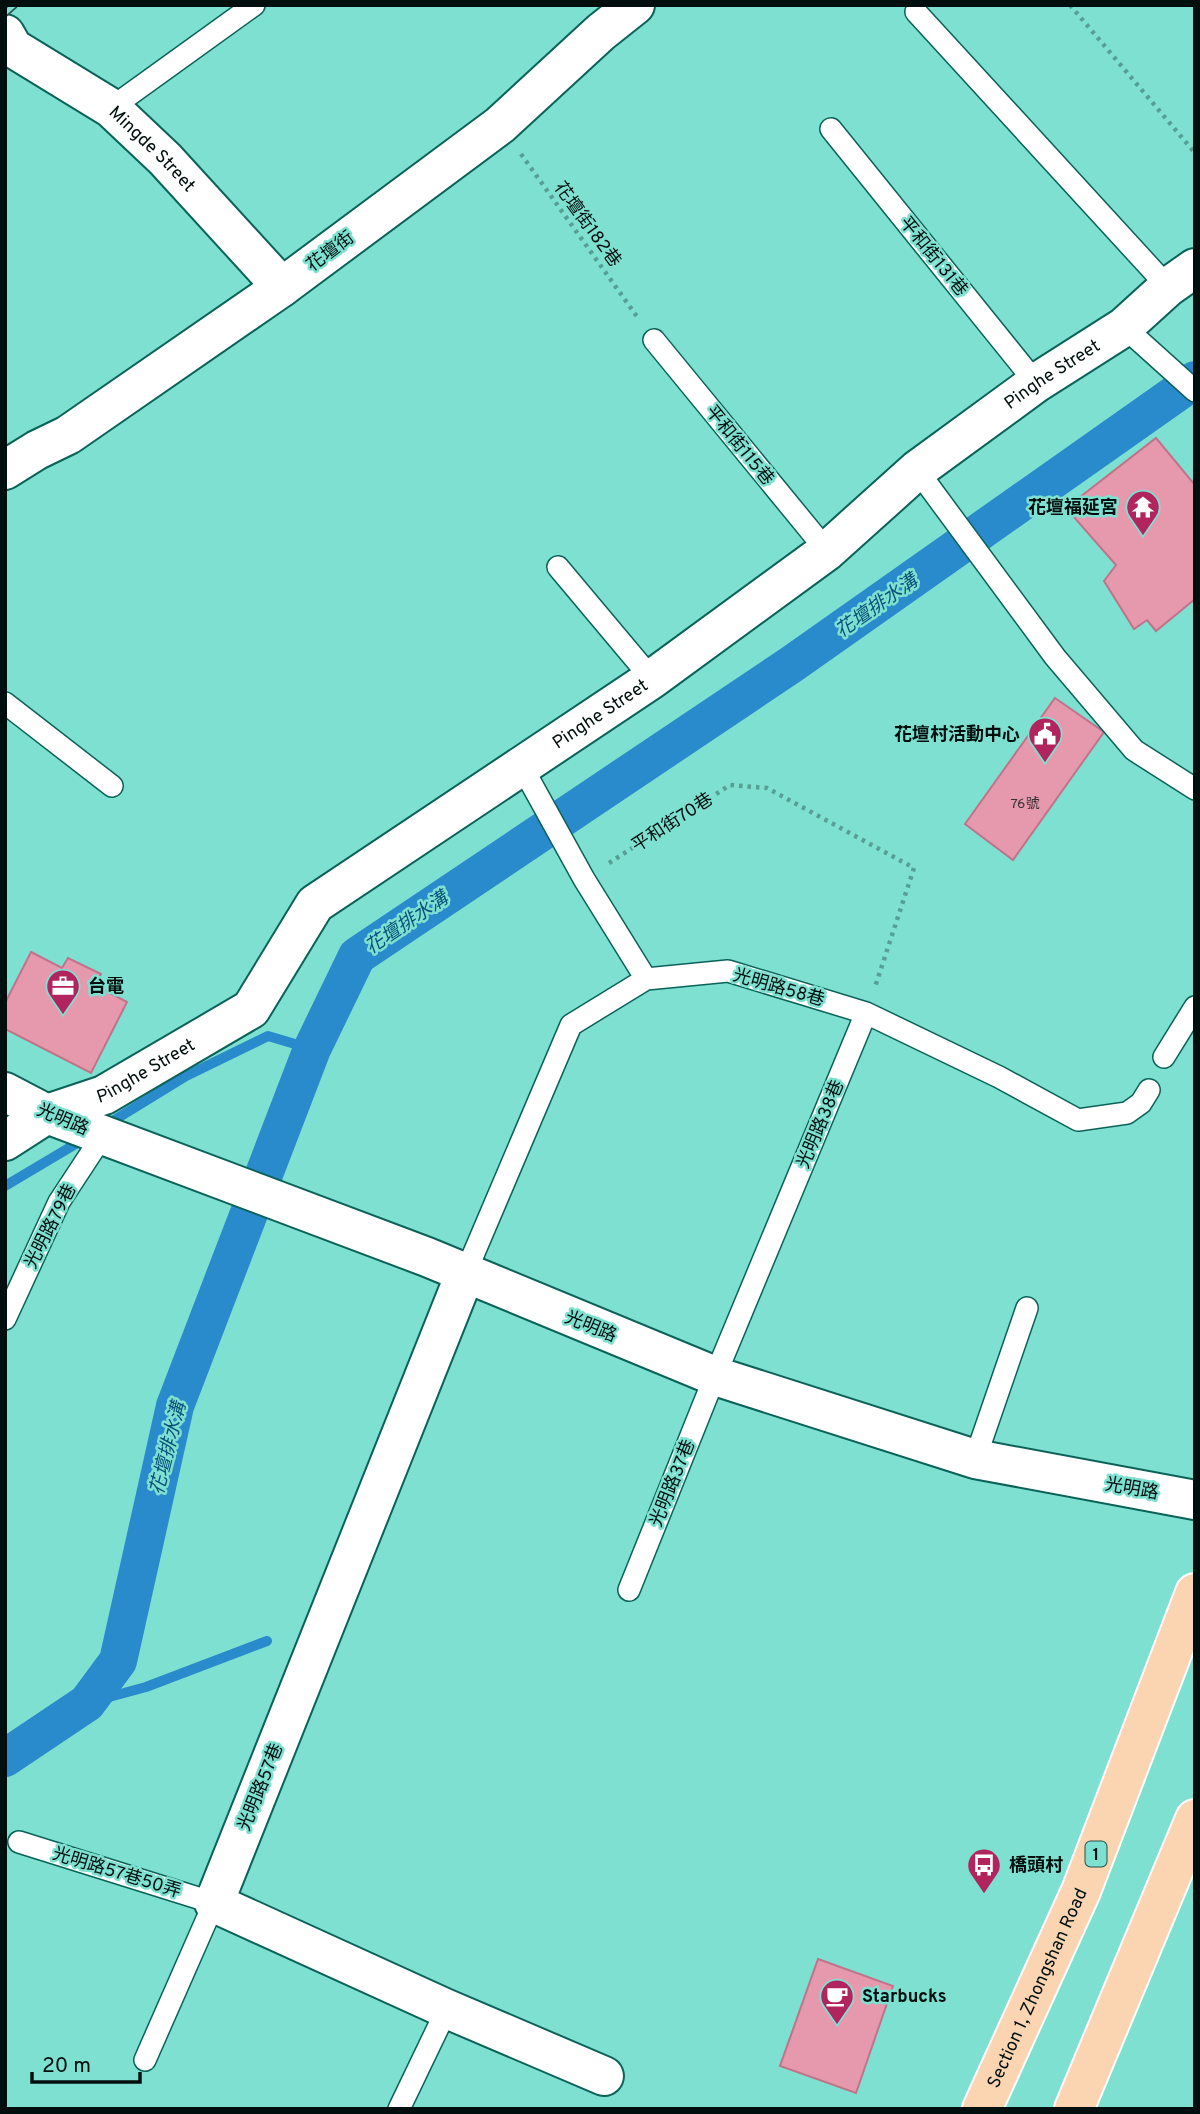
<svg xmlns="http://www.w3.org/2000/svg" width="1200" height="2114" viewBox="0 0 1200 2114" font-family="Overpass,'Noto Sans TC',sans-serif">
	<style>
		.lines { fill: none; stroke-linecap: round; stroke-linejoin: round }
		.stream { stroke: #298bcb; stroke-width: 10 }
		.canal { stroke: #298bcb; stroke-width: 38 }
		.building { fill: #e698ad; stroke: #bf7489; stroke-width: 2 }
		.lane-casing { stroke: #0b6258; stroke-width: 24 }
		.street-casing { stroke: #0b6258; stroke-width: 42 }
		.secondary-casing { stroke: #0b6258; stroke-width: 42 }
		.primary-casing { stroke: #fff; stroke-width: 42 }
		.path { stroke: #579f94; stroke-width: 4.5; stroke-dasharray: 3.5 5; stroke-linecap: butt }
		.lane { stroke: #fff; stroke-width: 21 }
		.street { stroke: #fff; stroke-width: 38 }
		.secondary { stroke: #fff; stroke-width: 38 }
		.primary { stroke: #fbd4b1; stroke-width: 38 }
		.rail-casing { stroke: #264e48; stroke-width: 8 }
		.rail { stroke: #7ee0d1; stroke-width: 5; stroke-dasharray: 16; stroke-linecap: butt }
		.labels { text-anchor: middle; stroke-width: 5; stroke-linejoin: round; paint-order: stroke }
		.number-label { font-size: 14px; fill: #3a3135 }
		.shield { fill: #7ee0d1; stroke: #264e48; stroke-width: 2 }
		.shield-label { font-size: 16px; font-weight: bold; fill: #000f0d }
		.street-label { font-size: 18px; fill: #000f0d; stroke: #7ee0d1 }
		.poi-label { font-size: 18px; font-weight: bold; fill: #000f0d; stroke: #7ee0d1; text-anchor: start }
		.water-label { font-size: 19px; font-style: italic; fill: #07517b; stroke: #7ee0d1 }
	</style>
	<rect width="100%" height="100%" fill="#7ee0d1"/>
	<g class="lines">
		<path class="stream" d="M103,1127L186,1076L268,1036L312,1049
			M5,1186L84,1139
			M87,1703L146,1687L267,1641"/>
		<path class="canal" d="M5,1758L87,1703L118,1661L175,1406L312,1049L357,956L792,664L1195,380"/>
	</g>
	<path class="building" d="M1156,438L1195,485V599L1156,631L1147,620L1134,629L1104,581L1116,565L1066,508Z
		M1055,698L1104,732L1013,860L965,824Z
		M31,952L62,968L68,958L101,974L95,985L127,1002L91,1073L5,1029V1003Z
		M818,1959L893,1986L856,2093L780,2066Z"/>
	<g class="lines">
		<g class="lane-casing">
			<path id="lane" d="M916,12L1168,287
				M111,108L254,5
				M831,129L1036,383
				M1124,327L1195,391
				M654,340L827,551
				M917,470L1055,657L1134,750L1195,789
				M558,567L652,679
				M5,703L112,786
				M521,765L584,879L646,979
				M1164,1057L1195,1007
				M465,1274L571,1025L646,979L728,971L866,1013L999,1077L1078,1120L1127,1113L1141,1103L1149,1090
				M5,1319L59,1202L103,1135V1128
				M975,1459L1027,1308
				M629,1590L715,1376L866,1013
				M19,1842L214,1903L145,2060
				M399,2109L447,2009"/>
		</g>
		<g class="street-casing">
			<g id="street">
				<path id="s1" d="M5,34L13,48L111,108L165,159L282,287"/>
				<path d="M5,1092L47,1114L427,1257L715,1376L975,1459L1195,1500"/>
				<path id="s2" d="M5,1141L47,1114L104,1095L251,1009L315,904L652,679L827,551L917,470L1036,383L1124,327L1168,287L1195,268"/>
				<path d="M465,1274L214,1903L447,2009L604,2076"/>
			</g>
		</g>
		<g class="secondary-casing">
			<path id="secondary" d="M5,470L37,450L68,435L282,287L500,125L601,32L635,5"/>
		</g>
		<g class="primary-casing">
			<g id="primary">
				<path id="s3" d="M982,2109L1081,1891L1195,1593"/>
				<path d="M1074,2109L1195,1819"/>
			</g>
		</g>
		<path class="path" d="M1070,5L1195,153
			M521,154L638,318
			M609,863L730,785L767,788L914,868L875,987"/>
		<use href="#lane" class="lane"/>
		<use href="#street" class="street"/>
		<use href="#secondary" class="secondary"/>
		<use href="#primary" class="primary"/>
		<g class="rail-casing">
			<path id="rail" d="M5,13L14,5"/>
		</g>
		<use href="#rail" class="rail"/>
	</g>
	<defs>
		<g id="temple-pin" transform="scale(1.75)"><path d="M0 17L-7.5 6A9.5 9.5 0 1 1 7.5 6Z" fill="#b2245d" stroke="#7ee0d1"/><path d="M0-6L5-2H3V0L6.5 2.5H4V6H1.5V3h-3V6H-4V2.5H-6.5L-3 0V-2H-5Z" fill="#fff"/></g>
		<g id="civic-pin" transform="scale(1.75)"><path d="M0 17L-7.5 6A9.5 9.5 0 1 1 7.5 6Z" fill="#b2245d" stroke="#7ee0d1"/><path d="M-.6-6.5H3V-4.5H.6V-3L4-1V1h2V6H-6V1h2V-1L-.6-3ZM-1.2 2.5V6h2.4V2.5Z" fill="#fff"/></g>
		<g id="office-pin" transform="scale(1.75)"><path d="M0 17L-7.5 6A9.5 9.5 0 1 1 7.5 6Z" fill="#b2245d" stroke="#7ee0d1"/><path d="M-6-3h4V-5.5h4V-3h4V5H-6ZM-1-4.5V-3h2v-1.5ZM-6 0V1H6V0Z" fill="#fff"/></g>
		<g id="bus-pin" transform="scale(1.75)"><path d="M0 17L-7.5 6A9.5 9.5 0 1 1 7.5 6Z" fill="#b2245d" stroke="#7ee0d1"/><path d="M-5-6H5V4H4V6H2V4H-2V6H-4V4H-5ZM-3.5-4V0h7V-4ZM-3.5 1.2v1.5H-2V1.2ZM2 1.2v1.5H3.5V1.2Z" fill="#fff"/></g>
		<g id="cafe-pin" transform="scale(1.75)"><path d="M0 17L-7.5 6A9.5 9.5 0 1 1 7.5 6Z" fill="#b2245d" stroke="#7ee0d1"/><path d="M-5.5-4.5H6V0H3Q3 3.5 0 3.5H-2.5Q-5.5 3.5-5.5 0ZM3-3.2v2h1.7v-2ZM-6 4.5H4V6H-6Z" fill="#fff"/></g>
	</defs>
	<g fill-rule="evenodd">
		<use href="#temple-pin" x="1143" y="507"/>
		<use href="#civic-pin" x="1045" y="734"/>
		<use href="#office-pin" x="63" y="986"/>
		<use href="#bus-pin" x="984" y="1865"/>
		<use href="#cafe-pin" x="837" y="1996"/>
	</g>
	<g class="labels">
		<g class="number-label">
			<text x="1025" y="808">76號</text>
		</g>
		<rect class="shield" x="1085.5" y="1841.5" width="21" height="25" rx="5"/>
		<g class="shield-label">
			<text x="1096" y="1860">1</text>
		</g>
		<g class="street-label">
			<text dy="6" stroke="none"><textPath href="#s1" startOffset="189">Mingde Street</textPath></text>
			<text transform="translate(588 224) rotate(54)" y="6">花壇街182巷</text>
			<text transform="translate(330 251) rotate(-37)" y="6">花壇街</text>
			<text transform="translate(934 256) rotate(51)" y="6">平和街131巷</text>
			<text dy="6" stroke="none"><textPath href="#s2" startOffset="1312">Pinghe Street</textPath></text>
			<text transform="translate(740 445) rotate(51)" y="6">平和街115巷</text>
			<text dy="6" stroke="none"><textPath href="#s2" startOffset="746">Pinghe Street</textPath></text>
			<text transform="translate(672 822) rotate(-33)" y="6">平和街70巷</text>
			<text transform="translate(779 987) rotate(16)" y="6">光明路58巷</text>
			<text dy="6" stroke="none"><textPath href="#s2" startOffset="158">Pinghe Street</textPath></text>
			<text transform="translate(63 1119) rotate(23)" y="6">光明路</text>
			<text transform="translate(820 1124) rotate(-67)" y="6">光明路38巷</text>
			<text transform="translate(50 1226) rotate(-63)" y="6">光明路79巷</text>
			<text transform="translate(591 1326) rotate(22)" y="6">光明路</text>
			<text transform="translate(672 1483) rotate(-68)" y="6">光明路37巷</text>
			<text transform="translate(1132 1488) rotate(10)" y="6">光明路</text>
			<text transform="translate(260 1787) rotate(-68)" y="6">光明路57巷</text>
			<text transform="translate(117 1872) rotate(17)" y="6">光明路57巷50弄</text>
			<text dy="6" stroke="none"><textPath href="#s3" startOffset="133">Section 1, Zhongshan Road</textPath></text>
		</g>
		<g class="poi-label">
			<text x="1118" y="513" text-anchor="end">花壇福延宮</text>
			<text x="1020" y="740" text-anchor="end">花壇村活動中心</text>
			<text x="88" y="992">台電</text>
			<text x="1009" y="1871">橋頭村</text>
			<text x="862" y="2002">Starbucks</text>
		</g>
		<g class="water-label">
			<text transform="translate(876 605) rotate(-35)" y="7">花壇排水溝</text>
			<text transform="translate(406 922) rotate(-34)" y="7">花壇排水溝</text>
			<text transform="translate(167 1448) rotate(-76)" y="7">花壇排水溝</text>
		</g>
	</g>
	<rect width="1200" height="2114" fill="none" stroke="#000f0d" stroke-width="14"/>
	<path d="M32 2072v10h108v-10" fill="none" stroke="#000f0d" stroke-width="3.5"/>
	<text x="42" y="2072" font-size="21" fill="#000f0d" stroke="#7ee0d1" stroke-width="5" paint-order="stroke">20 m</text>
</svg>
